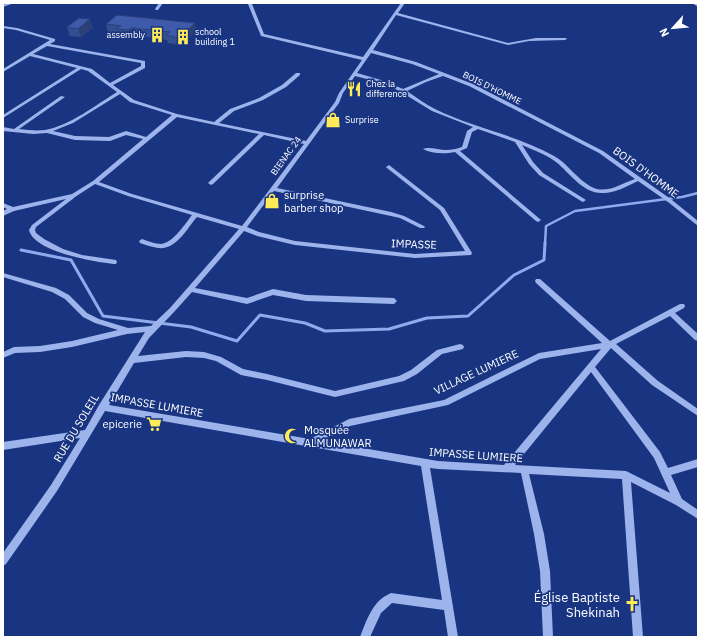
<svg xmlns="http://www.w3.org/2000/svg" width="701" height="640" viewBox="0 0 701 640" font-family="'IBM Plex Sans',sans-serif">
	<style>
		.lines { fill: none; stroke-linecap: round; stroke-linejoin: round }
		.stream-far1 { stroke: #8fabee; stroke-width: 2.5 }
		.stream { stroke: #8fabee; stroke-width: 3 }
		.minor { fill: #9cb3eb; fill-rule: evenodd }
		.wall { fill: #344e92 }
		.shaded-wall { fill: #2b4077 }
		.building { fill: #3d5baa; stroke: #2b4077 }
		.labels { text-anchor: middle; stroke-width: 3.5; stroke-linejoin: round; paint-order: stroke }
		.far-poi-label { font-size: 9px; fill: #fff; stroke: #193582; text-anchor: start }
		.far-street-label { font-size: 9px; fill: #fff; stroke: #193582 }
		.street-label { font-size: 11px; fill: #fff; stroke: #193582 }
		.poi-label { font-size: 11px; fill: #fff; stroke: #193582; text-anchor: start }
		.near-poi-label { font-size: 13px; fill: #fff; stroke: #193582; text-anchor: end }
	</style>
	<rect width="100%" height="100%" fill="#193582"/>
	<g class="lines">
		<path class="stream-far1" d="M545,244L546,226L575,211L682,197L698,193"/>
		<path class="stream" d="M21,250L71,260L103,316L191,327L237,341L260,315L305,323L325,331L389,329L427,318L468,316L514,275L544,260L545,243"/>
		<path class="minor" d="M8,3H14L3,7V5Z
			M159,3H163L158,10H156L155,9Z
			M249,3L252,4L264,34L363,57L401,3H405L398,13L508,43L536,38H566L567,39L565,40L529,41L508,45L396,15L373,50L416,62L473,84L603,151L672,200L698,221V226L668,202L638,181C627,186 616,193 603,193C583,194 570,173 556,162C546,154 533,150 522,145L533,162L543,173L586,200L583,202L581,201L539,175L529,164L515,142L478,129L472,132L467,148L460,151L541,220L538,222L536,221L455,152C445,154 432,154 423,149C429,146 439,150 446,150C451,150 457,149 462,147L467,131L473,127L432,111L401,92L390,86L371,80L355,76L343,93L339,103L277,188L391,212L404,216L424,226L425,227L424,228H420L400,218L391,216L274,191L247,227L259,232L295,241L415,254L465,251L440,210L387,168L386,167L389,165L444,208L472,253L471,255L415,258L295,245L257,236L244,231L195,288L247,298L273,289L306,295L394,298L397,301L394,304L306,301L273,295L247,304L192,292L174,312L149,338L138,356L186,351L204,352L221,357L243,369L267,374L335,391L399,376L411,370L437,350L460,344L463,345L464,347L463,349L442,354L417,374L404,381L335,397L267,380L241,375L216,361L204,358L186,357L134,363L109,405L310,439L349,419L444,400L539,353L602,343L536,283L535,281L536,279H540L610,341L680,304H684L685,306L684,308L675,313L698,334V341L695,340L670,316L616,344L658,381L698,409V416L652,385L611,348L595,367L660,452L668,468L698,459V467L671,475L682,499L698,510V519L676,505L631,482L643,637H633L622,479L529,474L544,534L550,571L553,637H543L540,571L534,534L521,473L438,469L430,468L458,637H448L444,610L392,603L381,613L370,637H360C367,620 372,601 391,593L442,600L421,466L105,411L57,491L6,564L3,566V553L51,485L80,438L3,450V442L85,430L99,405L145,332L127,334L72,347L40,352L15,353L3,358V352L14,347L40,346L72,341L118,330L95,323L83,317L65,299L52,292L3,277V273L56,288L69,295L87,313L99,319L128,328L151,326L170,308L239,229L197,217C187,228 177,250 158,248C152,247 146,245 140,243L139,241L142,239C148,241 155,244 161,244C173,243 185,224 192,215L128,196L95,184L75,197L74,198L36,227L35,230L36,233L44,239L63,249L82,255L116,260L117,262L116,264H114C95,262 34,252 29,230L32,225L66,199L14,211L3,216V211L7,209L3,207V203L13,207L72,194L93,181L143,139L126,135L110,141L75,140L47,133L33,134L3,131V127L14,129L61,96L65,97L19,129C28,130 36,131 45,130C69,126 96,105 117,92L88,71L81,69L3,118V115L77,68L30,56L3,72V69L50,40L16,30L3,28V26L17,28L55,39V41L50,44L145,61V68L113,85L134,100L177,114L214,122L230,109L259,98L282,85L296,73H300V75L286,87L263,100L234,111L219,123L306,141L335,102L339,93L362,60L261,36L248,4ZM47,46L141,63V66L110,83L92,69L33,54ZM371,53L412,64L439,74L403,89L381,80L357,73ZM443,76L469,86L599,153L635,179C623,183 610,192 597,189C580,184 569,164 554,156C517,135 473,128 435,109C425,104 416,97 407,91L426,82ZM120,94L130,102L172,115L146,137L126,131L109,137L75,136L53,131L73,123ZM177,117L259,134L209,182L208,183L211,185L213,184L264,135L304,144L242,226L132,194L99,182ZM601,349L504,465L438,461L322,441L350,426L448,405L540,359ZM591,372L654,458L670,493L626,471L515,465Z
			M692,3L698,4V7Z"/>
	</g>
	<path class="wall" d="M106,24L197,31L180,45L168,43L167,40L134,35L131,38L119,37L117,33L108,32Z
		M67,27L93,28L81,37L70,36Z"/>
	<path class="shaded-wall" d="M90,19L93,28L81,37L78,29Z
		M195,23L197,31L180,45L179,38Z
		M132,28L134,35L131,38L128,30Z"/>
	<path class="building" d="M117,15L195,23L179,38L166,35L170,32L132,28L128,30L116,29L121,26L106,24Z
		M79,18L90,19L78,29L67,27Z"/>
	<defs>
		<g id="building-bare" transform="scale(1.2)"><path d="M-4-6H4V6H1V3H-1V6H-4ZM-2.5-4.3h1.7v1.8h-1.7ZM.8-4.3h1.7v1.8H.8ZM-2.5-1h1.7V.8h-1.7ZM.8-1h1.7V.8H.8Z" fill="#ffeb57" stroke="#193582" stroke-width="2.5" paint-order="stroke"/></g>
		<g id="restaurant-bare" transform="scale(1.2)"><path d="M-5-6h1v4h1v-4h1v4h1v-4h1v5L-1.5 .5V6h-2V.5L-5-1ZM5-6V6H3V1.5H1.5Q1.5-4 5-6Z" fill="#ffeb57" stroke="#193582" stroke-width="2.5" paint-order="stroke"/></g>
		<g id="shop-bare" transform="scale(1.2)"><path d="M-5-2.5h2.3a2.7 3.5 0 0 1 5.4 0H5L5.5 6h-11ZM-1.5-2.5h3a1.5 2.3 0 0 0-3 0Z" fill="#ffeb57" stroke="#193582" stroke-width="2.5" paint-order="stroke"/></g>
		<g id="supermarket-bare" transform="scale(1.2)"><path d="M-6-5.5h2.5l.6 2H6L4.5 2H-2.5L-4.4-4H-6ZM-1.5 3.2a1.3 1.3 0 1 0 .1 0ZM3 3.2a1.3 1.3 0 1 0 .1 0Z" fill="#ffeb57" stroke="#193582" stroke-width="2.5" paint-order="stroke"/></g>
		<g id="mosque-bare" transform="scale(1.2)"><path d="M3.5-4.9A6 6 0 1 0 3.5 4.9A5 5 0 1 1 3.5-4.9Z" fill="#ffeb57" stroke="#193582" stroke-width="2.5" paint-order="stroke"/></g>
		<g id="church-bare" transform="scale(1.2)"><path d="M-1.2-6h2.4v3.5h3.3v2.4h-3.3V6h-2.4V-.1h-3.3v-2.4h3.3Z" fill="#ffeb57" stroke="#193582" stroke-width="2.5" paint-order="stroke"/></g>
	</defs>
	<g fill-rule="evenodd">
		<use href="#building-bare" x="157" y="35"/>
		<use href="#building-bare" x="183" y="37"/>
		<use href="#restaurant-bare" x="354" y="89"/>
		<use href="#shop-bare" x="333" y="120"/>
		<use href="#shop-bare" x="272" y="201"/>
		<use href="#supermarket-bare" x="154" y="424"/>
		<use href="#mosque-bare" x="292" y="436"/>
		<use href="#church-bare" x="632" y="604"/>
	</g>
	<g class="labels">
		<g class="far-poi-label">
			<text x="195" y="35">school<tspan x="195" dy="10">building 1</tspan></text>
			<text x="145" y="38" text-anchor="end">assembly</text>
			<text x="366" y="87">Chez la<tspan x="366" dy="10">difference</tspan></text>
			<text x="345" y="123">Surprise</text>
		</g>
		<g class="far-street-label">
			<text transform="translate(492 88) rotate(26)" y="3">BOIS D'HOMME</text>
			<text transform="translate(286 156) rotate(-54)" y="3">BIENAC 24</text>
		</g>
		<g class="street-label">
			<text transform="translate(646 172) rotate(36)" y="4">BOIS D'HOMME</text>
			<text transform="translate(414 244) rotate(2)" y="4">IMPASSE</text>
			<text transform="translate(476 372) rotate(-25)" y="4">VILLAGE LUMIERE</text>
			<text transform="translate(157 405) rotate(10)" y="4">IMPASSE LUMIERE</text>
			<text transform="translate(76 428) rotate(-59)" y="4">RUE DU SOLEIL</text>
			<text transform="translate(476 455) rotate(4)" y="4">IMPASSE LUMIERE</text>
		</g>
		<g class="poi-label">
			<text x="284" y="199">surprise<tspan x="284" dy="13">barber shop</tspan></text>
			<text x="142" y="428" text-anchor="end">epicerie</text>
			<text x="304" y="434">Mosquée<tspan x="304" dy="13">ALMUNAWAR</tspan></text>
		</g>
		<g class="near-poi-label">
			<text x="620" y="602">Église Baptiste<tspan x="620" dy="15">Shekinah</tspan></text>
		</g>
	</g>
	<rect width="701" height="640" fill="none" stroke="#ffffff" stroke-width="8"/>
	<g transform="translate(673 28) rotate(243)" stroke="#193582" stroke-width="3" paint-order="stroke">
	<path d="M0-3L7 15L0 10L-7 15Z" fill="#ffffff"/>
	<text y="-6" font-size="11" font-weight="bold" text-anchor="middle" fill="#ffffff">N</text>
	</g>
</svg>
